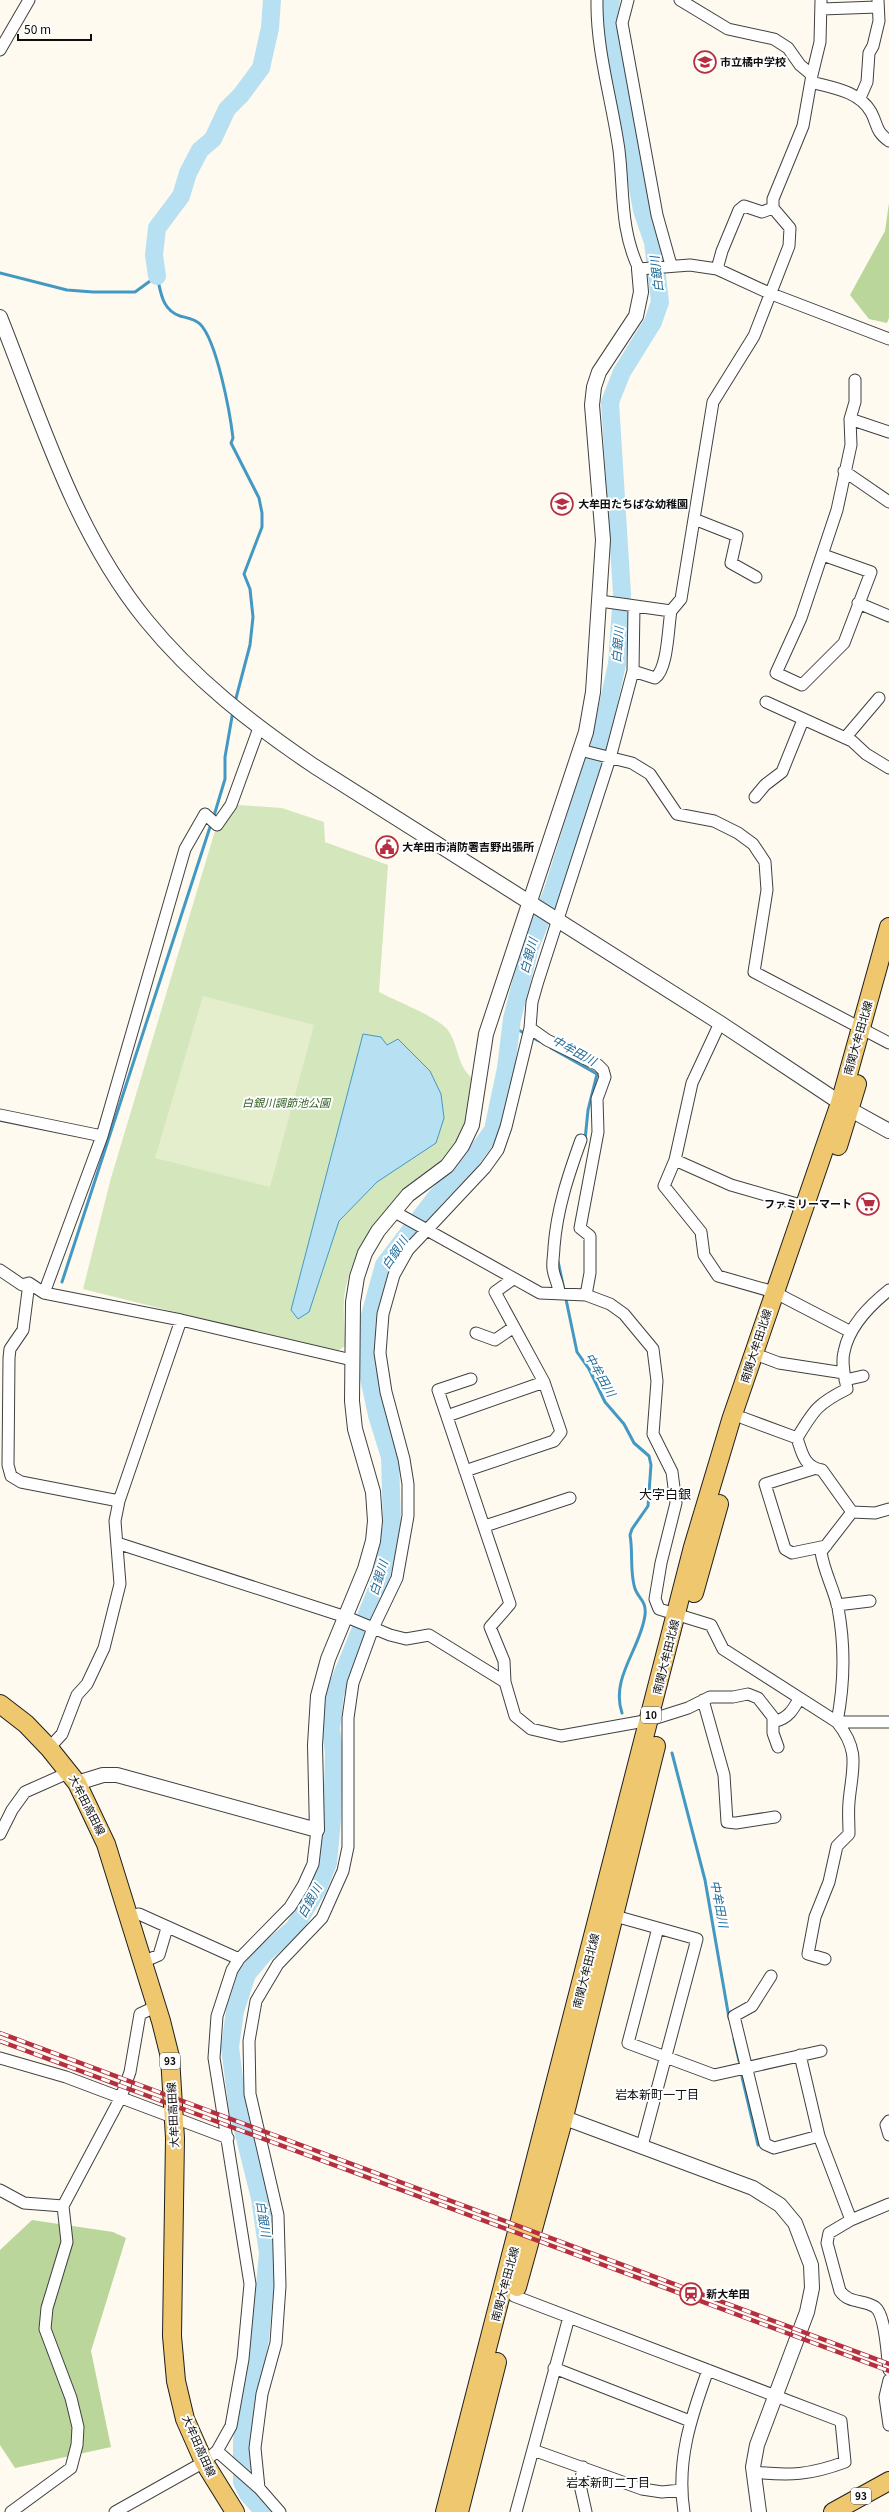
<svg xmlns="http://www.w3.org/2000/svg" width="889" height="2512" viewBox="0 0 889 2512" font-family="Georgia,'Noto Sans JP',serif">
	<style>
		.green { fill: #d4e6bb }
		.forest { fill: #bad69b }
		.pitch { fill: #e5eecc }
		.water { fill: #b7e0f2; stroke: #4399c4 }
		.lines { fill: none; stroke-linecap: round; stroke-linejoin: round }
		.stream { stroke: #4399c4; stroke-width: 3 }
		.river { stroke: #b7e0f2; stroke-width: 18 }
		.minor-casing { stroke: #414141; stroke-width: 13 }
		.tertiary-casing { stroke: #414141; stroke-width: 16 }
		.primary-casing { stroke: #1f1f1f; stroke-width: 20 }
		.minor { stroke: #fff; stroke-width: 11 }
		.tertiary { stroke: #fff; stroke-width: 14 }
		.primary { stroke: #efc76e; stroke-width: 18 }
		.rail-casing { stroke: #b52f3e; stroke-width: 4.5 }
		.rail { stroke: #fff; stroke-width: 3; stroke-dasharray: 9; stroke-linecap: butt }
		.labels { text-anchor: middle; stroke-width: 4; stroke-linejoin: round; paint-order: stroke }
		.shield { fill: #fff; stroke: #565656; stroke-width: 1 }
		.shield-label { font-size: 10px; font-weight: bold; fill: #0e0e0e }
		.poi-label { font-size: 11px; font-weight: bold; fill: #0e0e0e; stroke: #fff; text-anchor: start }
		.street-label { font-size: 11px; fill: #0e0e0e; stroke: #fff }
		.park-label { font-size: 11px; font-style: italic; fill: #336122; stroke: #fff }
		.water-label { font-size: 12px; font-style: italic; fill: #1f6b98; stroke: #fff }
		.neighbourhood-label { font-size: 12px; fill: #0e0e0e; stroke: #fff }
		.quarter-label { font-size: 13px; fill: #0e0e0e; stroke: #fff }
	</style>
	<rect width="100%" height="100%" fill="#fefaf0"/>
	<path class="green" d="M223,804L282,808L324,822L325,842L388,865L379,992C396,1001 435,1016 447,1029C459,1044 457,1069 474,1079C469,1105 466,1129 452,1151C439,1171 415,1184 397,1199C372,1220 346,1267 344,1300C343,1315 345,1330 345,1346L339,1350L307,1345L83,1289L111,1178Z"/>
	<path class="forest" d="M889,203V318L887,323L869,319L850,295L885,231Z
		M32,2220L113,2232L126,2238L91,2351L111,2447L15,2468L0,2445V2250Z"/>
	<path class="pitch" d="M203,996L314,1025L270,1187L155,1158Z"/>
	<path class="water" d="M363,1034L381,1037L387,1045L398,1039L430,1071L441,1094L444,1118L436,1143L377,1182L339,1221L309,1312L298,1319L291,1310Z"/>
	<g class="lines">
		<path class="stream" d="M0,273L67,290L93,292H135L157,276C161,293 162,310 180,316C187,318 195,319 200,324C217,341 230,413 233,438L231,443L259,498L262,513V527L244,574L250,589L253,617L250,645L235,702
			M213,819L225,779V757L233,711
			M511,1026L539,1041
			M551,1048L597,1074L588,1110L585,1140
			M558,1261L577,1352L589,1369L605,1402L624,1424L634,1443L649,1456L651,1465L648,1506L632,1529L630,1535C633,1551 630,1569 634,1585C636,1598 647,1599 645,1615C641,1648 610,1678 622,1713
			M62,1282L211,824
			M672,1753L705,1880L729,2018
			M734,2039L739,2061
			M742,2077L758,2145"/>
		<path class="river" d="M157,276L154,255L157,228L181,196L188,173L200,150L213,139L227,109L241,95L261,68L270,28L272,0
			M264,2512L248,2494L242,2482V2439L260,2339L268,2253L260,2198L238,2110L230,2047L235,2011L247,1974L264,1954L294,1928L318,1888L328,1863L332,1820L334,1754L331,1729L335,1693L380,1582L392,1526L390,1457L377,1415L368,1373V1323L384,1265L436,1197L469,1163L493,1130L506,1068L512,1019L530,947L553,890L602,733L617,664L622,594L610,402L622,372L653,322L660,302L653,242L642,210L608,26L611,0"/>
		<g class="minor-casing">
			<path id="minor" d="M597,0C596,50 612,100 619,150C624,191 620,230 639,269L690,265L717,269L769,293L889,339
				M628,0L622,23L657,215L671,265
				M822,9L877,7
				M0,50L29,0
				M812,75L820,42L821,0
				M811,82C833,88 859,91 871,112C878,125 875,131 889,141
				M860,98L867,82L869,53L873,46L879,21L878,0
				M717,269L722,251L739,210L744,206L762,212L773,208
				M850,419L889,432
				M844,471L889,502
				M694,519L737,536L731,563L756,577
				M823,555L871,572L844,643L802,685L776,673L801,618L837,510L851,445L850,419L855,402V380
				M600,601L671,611L681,599L713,402L754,336L789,246L790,228L773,208V199L803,126L812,75L800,65L788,48L774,39L728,29L680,0
				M858,603L889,616
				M633,671L655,678C668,669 668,627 671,611
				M766,702L852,741L866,754L889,768
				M845,738L879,698
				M580,750L632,763L650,774L677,814L714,821L738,833L753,844L765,862L767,890L754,972L889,1043
				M755,797L765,785L782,772L803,720
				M720,1023L692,1083L675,1160L664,1186L701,1232L704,1255L718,1276L774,1292L851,1332
				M530,1028L547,1040L598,1065L603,1070L605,1077L597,1099L598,1132L580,1228L590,1236V1273L586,1295
				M0,1115L102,1136L44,1293
				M102,1136L185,849L205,814L217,825L231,805L259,728
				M675,1160L731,1185L804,1206
				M393,1211L540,1293L586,1295L610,1304L624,1314L653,1349L657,1381L653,1434L672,1472L676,1503L661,1563L655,1599L659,1609L711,1625L723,1649L837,1722C861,1752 852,1768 849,1802C848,1812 849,1823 849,1834L837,1846L829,1882L815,1917L808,1954L825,1959
				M0,1270L22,1285L29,1283L44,1293L181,1320L352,1360
				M29,1283L23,1330L10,1349L9,1358L8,1465L11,1476L21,1482L119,1501
				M559,1292C558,1283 554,1277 553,1269C552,1262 554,1254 554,1247C557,1209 568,1176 581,1140
				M476,1333L495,1340L514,1327
				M763,1357L779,1363L844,1373
				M471,1379L438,1390L510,1604L490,1627L504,1661L505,1682L515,1716L531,1729L561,1736L650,1720L688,1708L710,1697H733L748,1694L758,1698L776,1721C788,1718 793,1710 799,1699
				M845,1380L863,1376
				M447,1416L544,1382
				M743,1418L797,1438
				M813,1469L765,1484L785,1549L792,1553L826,1546
				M465,1471L554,1441L561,1432L544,1382L495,1292L513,1279
				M852,1512L822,1470C804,1467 802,1453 797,1438C814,1410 817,1404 847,1389C845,1377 841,1364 844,1352C849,1326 869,1306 889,1290
				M852,1512L875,1513L889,1509
				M485,1526L570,1498
				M117,1543L349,1618L390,1635L406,1639L429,1635L505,1682
				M837,1605L870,1601
				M703,1700L724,1775L727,1822L736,1823L775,1817
				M773,1717V1733L778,1747
				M837,1722C844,1686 845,1645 838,1608C834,1589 824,1572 821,1552L852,1512
				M837,1722H889
				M49,1748L62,1734L77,1695L87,1684L104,1648L120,1584L115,1521L119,1501L181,1320
				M0,1834L12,1810L25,1792L70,1772
				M128,1916L139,1914L239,1959
				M615,1916L697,1939L642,2146
				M658,1928L628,2043L714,2075L821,2051
				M143,1962L159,1955L167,1928
				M771,1976L752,2006L734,2016L765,2144L774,2148L819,2136
				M800,2055L819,2136L851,2220
				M0,2058L66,2077L228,2138
				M889,2121L886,2125L889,2135
				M0,2190L24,2203L63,2206
				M889,2204L851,2220L829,2233L827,2243L840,2291C849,2304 863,2299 875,2307C886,2315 887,2357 889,2370
				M514,2296L841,2421L845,2462C810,2475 790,2476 753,2472
				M554,2368L690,2421
				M889,2380L885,2397L889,2425
				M533,2450L642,2489L662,2492L681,2490
				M217,2451L259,2488L280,2512
				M583,2467L580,2485L586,2512
				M259,2488L255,2448L262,2394L276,2343L280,2286L278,2215L250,2094L249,2041L256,2001L278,1964L322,1918L343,1871L348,1847V1718L353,1683L373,1628L397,1578L408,1516V1484L404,1459L386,1392L380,1353L383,1314L394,1275L408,1250L485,1168L498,1150L506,1127L530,1028L532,1002L538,981L610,758L633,671L634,606
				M11,2512L71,2468L77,2445L78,2427L71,2398L45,2329L47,2308L67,2242L63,2206L121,2097L130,2072L140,2014L157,2006
				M115,2512L204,2462L217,2451L231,2426L243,2359L250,2284L214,2058L217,2016L232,1970L239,1959L290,1907L303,1886L313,1864L317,1830
				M516,2512L569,2317
				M684,2512C676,2461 691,2417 708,2370"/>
		</g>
		<g class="tertiary-casing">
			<path id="tertiary" d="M0,317C41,420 75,533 146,620C194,679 252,724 314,766L720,1023L851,1110L889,1131
				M77,1783L103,1775H117L317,1830L315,1745L318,1696L328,1659L365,1569L373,1541L375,1521L373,1492L355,1429L352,1401L353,1302L357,1277L365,1253L378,1231L408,1195L447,1166L462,1146L472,1125L486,1034L586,732L593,692L603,540L592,405L594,387L599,372L636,316L641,292L639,269
				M554,2114L753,2188L780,2205L795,2223L811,2265L812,2288L807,2312L757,2445L753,2467L759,2512"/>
		</g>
		<g class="primary-casing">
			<path id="primary" d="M838,1146L857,1084
				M694,1593L719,1504
				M0,1704L26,1724L49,1748L77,1783L106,1844L161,2021L170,2057L175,2138L172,2336L176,2381L185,2419L204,2462L235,2512
				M517,2287L564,2117L656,1746
				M445,2512L693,1547L731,1420L840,1103L889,927
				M459,2512L497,2362
				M833,2512L889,2481"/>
		</g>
		<use href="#minor" class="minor"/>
		<use href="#tertiary" class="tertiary"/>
		<use href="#primary" class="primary"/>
		<g class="rail-casing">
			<path id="rail" d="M0,2033L889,2364
				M0,2041L889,2371"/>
		</g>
		<use href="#rail" class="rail"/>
	</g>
	<defs>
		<g id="school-ring" transform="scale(1.15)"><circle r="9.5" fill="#fff" stroke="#b52f3e" stroke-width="1.5"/><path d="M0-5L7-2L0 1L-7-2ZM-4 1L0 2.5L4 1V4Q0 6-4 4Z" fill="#b52f3e"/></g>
		<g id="civic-ring" transform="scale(1.15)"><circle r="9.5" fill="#fff" stroke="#b52f3e" stroke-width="1.5"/><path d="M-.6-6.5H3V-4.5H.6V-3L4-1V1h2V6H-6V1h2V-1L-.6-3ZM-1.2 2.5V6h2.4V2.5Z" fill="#b52f3e"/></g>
		<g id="supermarket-ring" transform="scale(1.15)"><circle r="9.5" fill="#fff" stroke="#b52f3e" stroke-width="1.5"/><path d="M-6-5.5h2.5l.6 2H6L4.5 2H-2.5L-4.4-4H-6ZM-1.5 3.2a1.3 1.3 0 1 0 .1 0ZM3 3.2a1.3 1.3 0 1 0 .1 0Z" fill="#b52f3e"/></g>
		<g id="station-ring" transform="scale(1.15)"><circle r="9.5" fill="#fff" stroke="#b52f3e" stroke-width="1.5"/><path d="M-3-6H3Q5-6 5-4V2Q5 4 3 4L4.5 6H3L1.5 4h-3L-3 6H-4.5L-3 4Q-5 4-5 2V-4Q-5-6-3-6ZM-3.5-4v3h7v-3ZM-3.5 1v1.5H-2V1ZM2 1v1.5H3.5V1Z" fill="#b52f3e"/></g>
	</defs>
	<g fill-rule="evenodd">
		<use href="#school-ring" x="705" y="62"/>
		<use href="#school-ring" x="562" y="504"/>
		<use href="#civic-ring" x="387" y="847"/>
		<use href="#supermarket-ring" x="868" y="1204"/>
		<use href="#station-ring" x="691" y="2294"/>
	</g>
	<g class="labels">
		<g class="shield">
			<rect x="641" y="1707" width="20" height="16" rx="3"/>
			<rect x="160" y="2053" width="20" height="16" rx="3"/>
			<rect x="851" y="2488" width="20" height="16" rx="3"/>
		</g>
		<g class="shield-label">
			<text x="651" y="1719">10</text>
			<text x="170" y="2065">93</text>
			<text x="861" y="2500">93</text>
		</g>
		<g class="poi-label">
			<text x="720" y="66">市立橘中学校</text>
			<text x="578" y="508">大牟田たちばな幼稚園</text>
			<text x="402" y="851">大牟田市消防署吉野出張所</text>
			<text x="852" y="1208" text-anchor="end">ファミリーマート</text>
			<text x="706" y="2298">新大牟田</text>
		</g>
		<g class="street-label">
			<text transform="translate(858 1038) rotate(-74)" y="4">南関大牟田北線</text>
			<text transform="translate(756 1346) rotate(-72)" y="4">南関大牟田北線</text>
			<text transform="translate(666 1657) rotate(-76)" y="4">南関大牟田北線</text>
			<text transform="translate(87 1805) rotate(63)" y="4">大牟田高田線</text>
			<text transform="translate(586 1971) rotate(-76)" y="4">南関大牟田北線</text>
			<text transform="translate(173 2115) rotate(-93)" y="4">大牟田高田線</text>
			<text transform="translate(505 2284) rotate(-75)" y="4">南関大牟田北線</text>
			<text transform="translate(199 2446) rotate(66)" y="4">大牟田高田線</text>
		</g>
		<g class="park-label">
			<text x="286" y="1107">白銀川調節池公園</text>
		</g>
		<g class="water-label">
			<text transform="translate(657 274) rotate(-97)" y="4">白銀川</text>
			<text transform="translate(618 645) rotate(-85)" y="4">白銀川</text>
			<text transform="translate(529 956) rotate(-74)" y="4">白銀川</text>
			<text transform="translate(574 1051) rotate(29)" y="4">中牟田川</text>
			<text transform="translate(395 1253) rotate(-56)" y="4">白銀川</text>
			<text transform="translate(600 1375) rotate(60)" y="4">中牟田川</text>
			<text transform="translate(379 1578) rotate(-73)" y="4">白銀川</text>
			<text transform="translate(310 1901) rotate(-61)" y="4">白銀川</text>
			<text transform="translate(719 1904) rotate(79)" y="4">中牟田川</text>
			<text transform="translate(263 2219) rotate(81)" y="4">白銀川</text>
		</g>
		<g class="neighbourhood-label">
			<text x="657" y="2099">岩本新町一丁目</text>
			<text x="608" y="2487">岩本新町二丁目</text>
		</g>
		<g class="quarter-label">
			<text x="665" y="1499">大字白銀</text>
		</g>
	</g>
	<path d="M18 34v6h73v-6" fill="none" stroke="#0e0e0e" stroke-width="2"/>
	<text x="24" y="34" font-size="12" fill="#0e0e0e" stroke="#ffffff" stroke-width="3" paint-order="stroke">50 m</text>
</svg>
